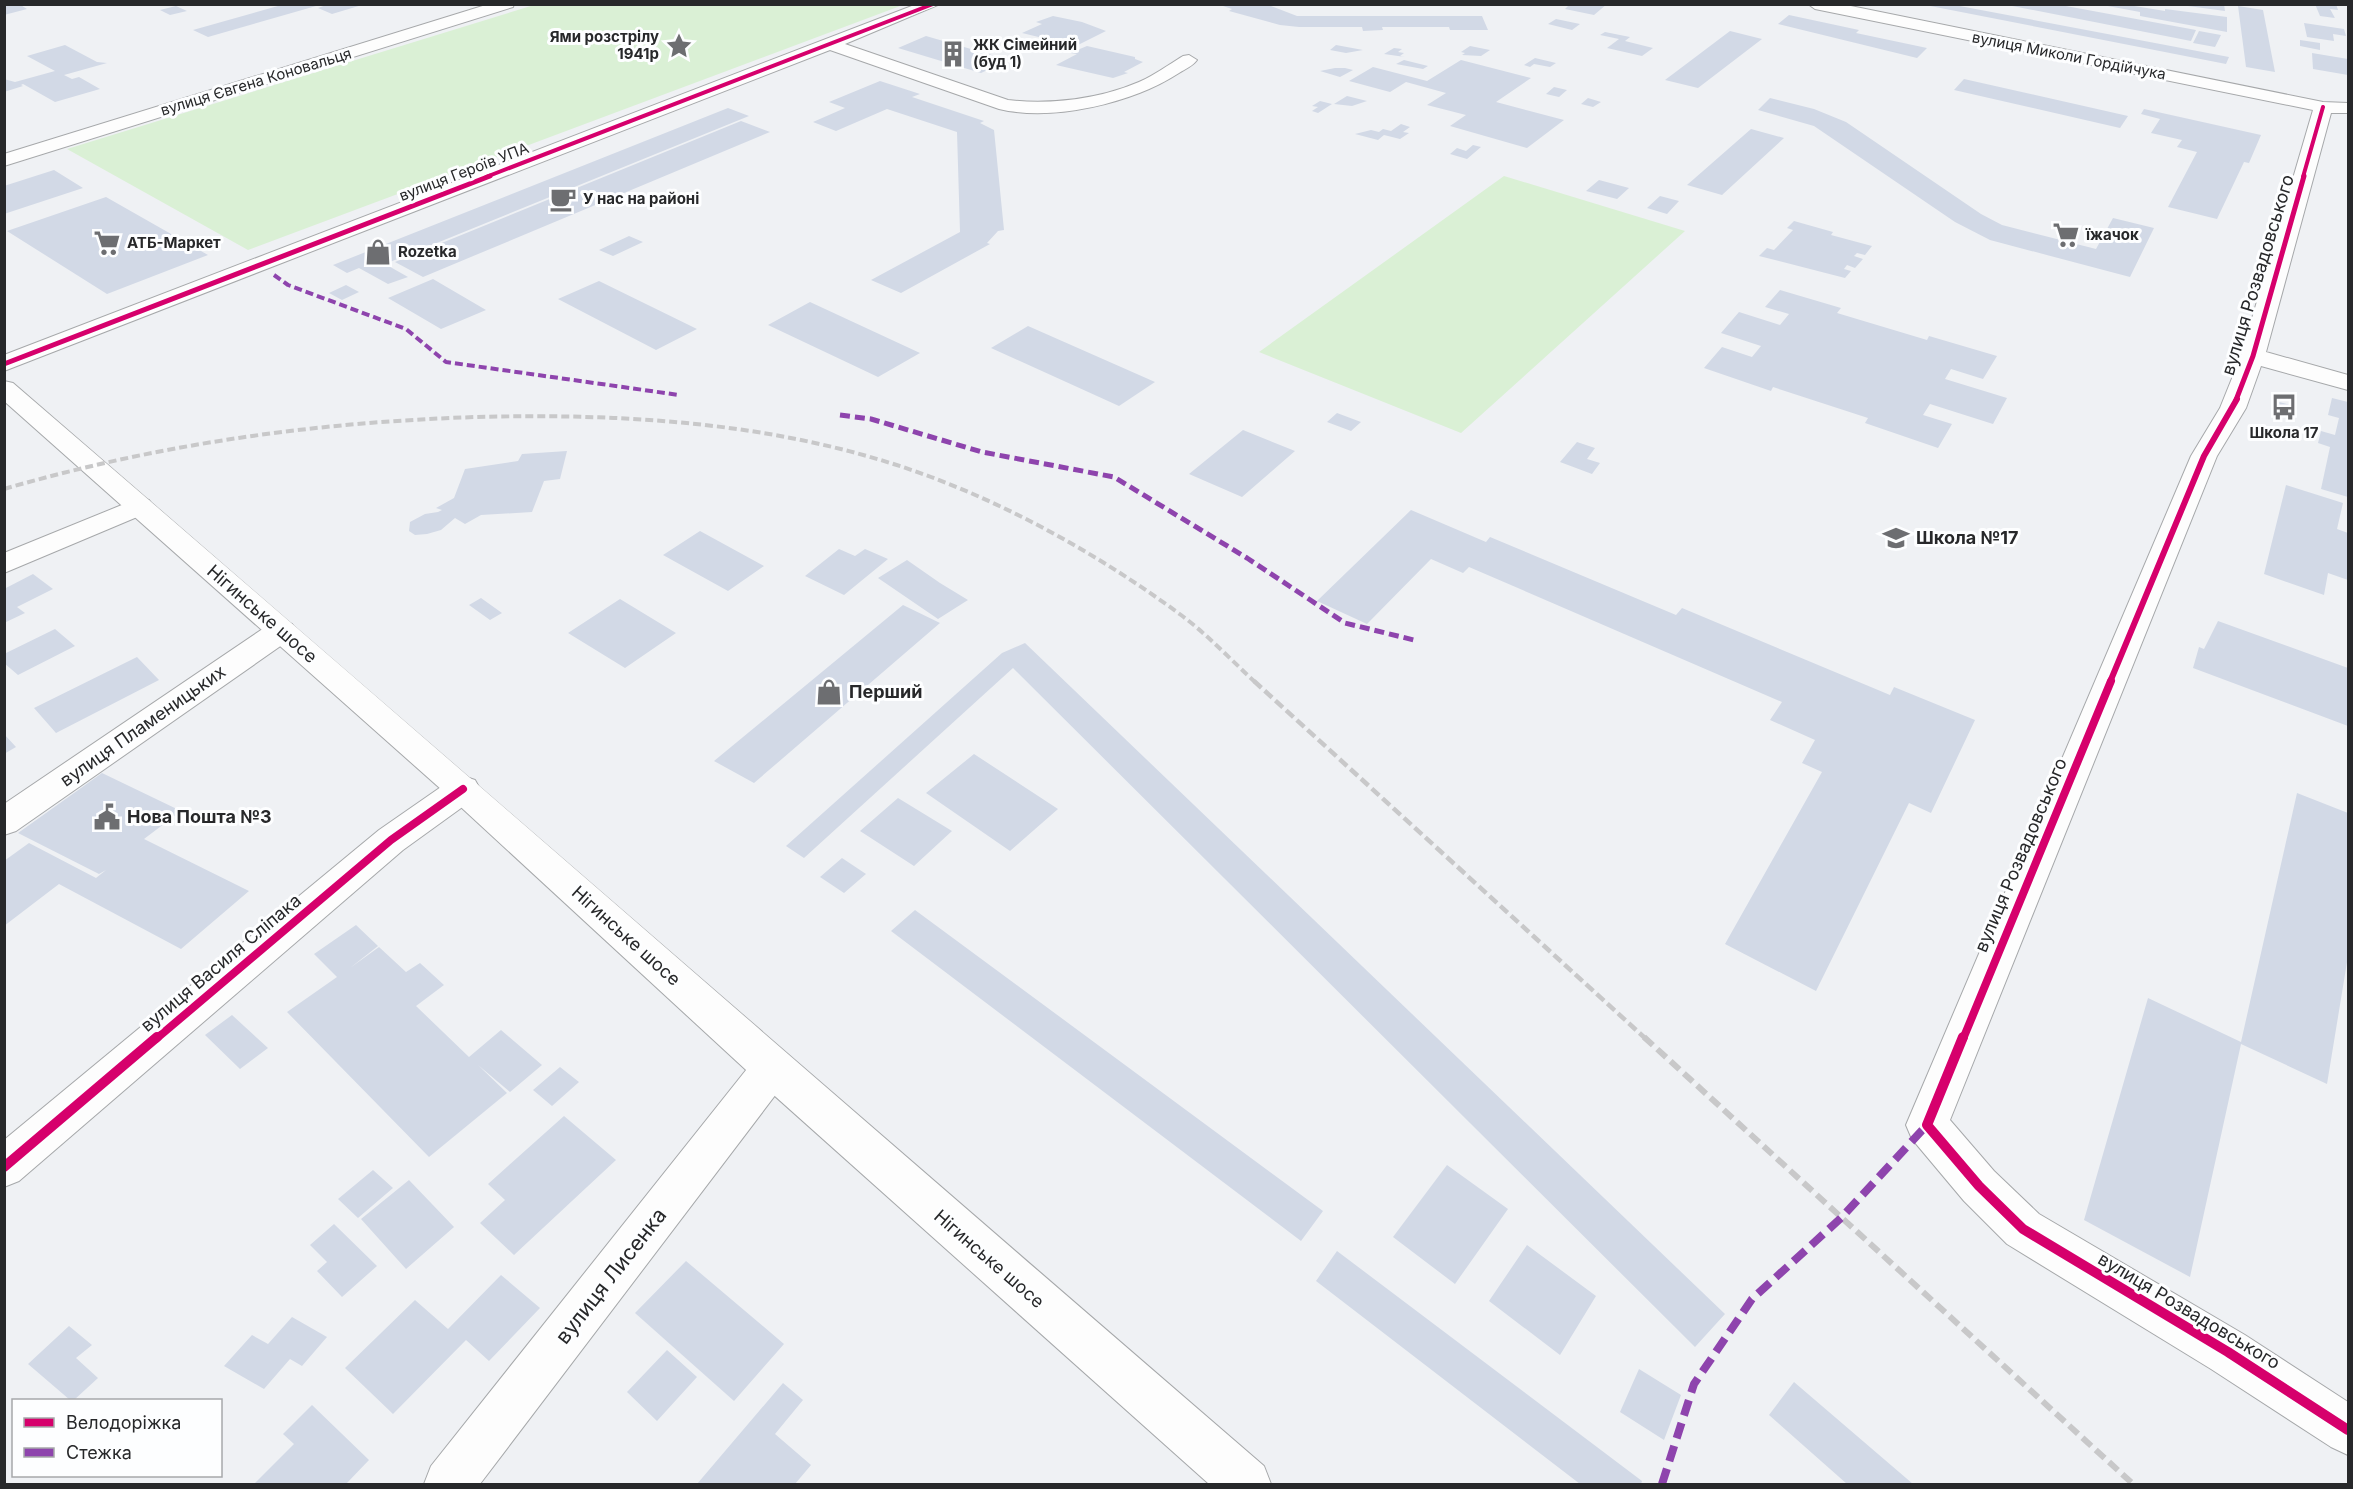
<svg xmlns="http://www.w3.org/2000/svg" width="2353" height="1489" viewBox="0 0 2353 1489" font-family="Inter,sans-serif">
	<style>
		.green { fill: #daf0d5 }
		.building { fill: #d2d9e6 }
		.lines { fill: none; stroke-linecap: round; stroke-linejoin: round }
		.minor-casing { stroke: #a6a8aa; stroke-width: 2 }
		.major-casing { stroke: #a6a8aa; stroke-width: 2 }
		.minor { fill: #fdfdfd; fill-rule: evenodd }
		.major { fill: #fdfdfd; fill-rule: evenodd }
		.rail-far2 { stroke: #c8c8c9; stroke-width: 4; stroke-dasharray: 8 4; stroke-linecap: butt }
		.rail-far1 { stroke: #c8c8c9; stroke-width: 4.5; stroke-dasharray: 10 4.5; stroke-linecap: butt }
		.rail { stroke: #c8c8c9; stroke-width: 6; stroke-dasharray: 12 6; stroke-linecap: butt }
		.quiet-far2 { stroke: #8e44ad; stroke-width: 4; stroke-dasharray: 8 4; stroke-linecap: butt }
		.quiet-far1 { stroke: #8e44ad; stroke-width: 5; stroke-dasharray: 10 5; stroke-linecap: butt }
		.quiet { stroke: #8e44ad; stroke-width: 8; stroke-dasharray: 16 8; stroke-linecap: butt }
		.cycleway-far4-casing { stroke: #fdfeff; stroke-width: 6 }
		.cycleway-far3-casing { stroke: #fdfeff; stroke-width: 8 }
		.cycleway-far2-casing { stroke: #fdfeff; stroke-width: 9 }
		.cycleway-far1-casing { stroke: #fdfeff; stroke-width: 12 }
		.cycleway-casing { stroke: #fdfeff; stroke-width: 14 }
		.cycleway-far4 { stroke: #d6006c; stroke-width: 4 }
		.cycleway-far3 { stroke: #d6006c; stroke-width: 5 }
		.cycleway-far2 { stroke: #d6006c; stroke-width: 6 }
		.cycleway-far1 { stroke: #d6006c; stroke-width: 8 }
		.cycleway { stroke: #d6006c; stroke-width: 10 }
		.labels { text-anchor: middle; stroke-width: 6; stroke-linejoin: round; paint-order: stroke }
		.far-poi-label { font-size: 15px; font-weight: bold; fill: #27282a; stroke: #fdfeff; text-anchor: start }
		.far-street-label { font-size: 15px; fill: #27282a; stroke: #fdfeff }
		.street-label { font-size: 18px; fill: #27282a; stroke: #fdfeff }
		.poi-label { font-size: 18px; font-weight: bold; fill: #27282a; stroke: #fdfeff; text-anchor: start }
		.near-street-label { font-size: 21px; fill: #27282a; stroke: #fdfeff }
	</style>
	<rect width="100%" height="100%" fill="#eff1f4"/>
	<path class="green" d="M534,5H903L248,250L67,149Z
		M1504,176L1685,231L1461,433L1259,352Z"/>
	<path class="building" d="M4,4H19L27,9L4,15Z
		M285,4L316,6L208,37L193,30Z
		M329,4H362V5L332,14L318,8Z
		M1217,4L1271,6L1297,16H1482L1488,30H1450L1449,27H1382L1383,30L1363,31L1362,27H1299L1280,25L1229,11L1232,9Z
		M1570,4H1607L1594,15L1565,9Z
		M1920,4H1949L2229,57L2226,64Z
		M2002,4H2055L2196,30L2191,41Z
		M2097,4H2122L2165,11V9L2227,17V32L2140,16V12Z
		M2188,4H2224L2225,11L2188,6Z
		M2315,4H2336L2338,10L2330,9L2335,18L2320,16Z
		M176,6L187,11L170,15L160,10Z
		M2238,6L2263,10L2275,72L2246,67Z
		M1789,15L1859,30L1856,33L1927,48L1917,58L1778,24Z
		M1053,16L1082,22L1106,31L1076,46L1022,33L1042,24L1036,22Z
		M1556,19L1580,24L1572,30L1548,24Z
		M2304,23L2344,29L2346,36L2333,34L2334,41L2307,37Z
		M1730,31L1762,39L1698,88L1665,80Z
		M2199,31L2221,35L2215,47L2193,43Z
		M1605,32L1630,37L1625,41L1653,48L1642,56L1607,48L1619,39L1600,35Z
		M926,36L1009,60L981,73L898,48Z
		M2300,40L2320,43V50L2300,46Z
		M65,45L97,62L107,63L64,75L72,79L79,77L100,89L55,102L23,84L21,85L23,86L4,92V79L15,82L55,71L27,56Z
		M1336,45L1363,50L1346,53L1330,50Z
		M1087,46L1135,57V59L1143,62L1124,72L1128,73L1113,78L1056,65L1077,54L1070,53Z
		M1470,46L1490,50L1481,56L1462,55L1465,53L1461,52Z
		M1394,48L1402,49L1398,52L1404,53L1400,56L1405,57L1384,54Z
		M2312,53L2348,59V75L2313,69Z
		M1535,58L1556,63L1550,67L1534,64L1530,67L1524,65Z
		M1404,60L1428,66L1423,69L1396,64Z
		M1461,60L1531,78L1496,102L1564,120L1527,148L1450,126L1466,115L1427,105L1446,93L1406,82L1390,92L1349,81L1373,67L1427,81Z
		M1335,68H1345L1353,70L1340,77L1320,71Z
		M1964,79L2128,116L2120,128L1954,90Z
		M880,81L920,94L912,97L984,121L980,123L994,130L1004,230L998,231L987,243L990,244L901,293L871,280L960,232L957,132L887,109L836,131L813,122L845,108L829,102Z
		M1554,87L1567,90L1559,97L1546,94Z
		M1347,96L1367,101L1352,106L1334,104Z
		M1588,98L1601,102L1593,107L1581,104Z
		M1770,98L1814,109L1846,122L1981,214L2002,225L2096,249L2113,218L2154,228L2130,277L1990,240L1955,222L1814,126L1758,110Z
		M1320,101L1332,104L1318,113L1312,111L1318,107L1312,106Z
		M728,108L749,116L385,264L408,277L388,284L359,268L347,273L333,265Z
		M2144,109L2261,135L2249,163L2244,162L2217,219L2168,207L2197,152L2177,147L2182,140L2151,133L2160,119L2141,114Z
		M741,121L770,132L423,277L395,262Z
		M1401,124L1410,127L1403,132L1409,133L1400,139L1384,135L1378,140L1355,134L1371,130L1379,132L1383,129L1391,131Z
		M1751,129L1784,138L1722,195L1687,185Z
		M1473,145L1481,147L1467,159L1450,154L1457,148L1466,151Z
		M54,170L83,188L4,214V186Z
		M1599,180L1629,188L1617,199L1586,191Z
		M1660,196L1679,201L1667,214L1647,208Z
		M106,197L208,255L107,294L7,231Z
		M1794,221L1833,232L1831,235L1872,246L1865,255L1857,253L1854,256L1863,259L1855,268L1847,265L1844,269L1851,271L1845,278L1759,256L1767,248L1774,250L1793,230L1787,228Z
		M629,236L643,242L613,256L599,250Z
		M433,279L486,310L441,329L388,298Z
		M599,281L697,329L656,350L558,299Z
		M346,285L359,292L342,300L329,293Z
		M1780,290L1841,308L1837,313L1927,340L1929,336L1997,356L1983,379L1951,369L1945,379L2007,398L1993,424L1930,404L1923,415L1952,424L1938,448L1865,423L1868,418L1773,387L1771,391L1704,368L1722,347L1752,357L1761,346L1721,333L1739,312L1780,325L1789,314L1765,307Z
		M810,302L920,353L878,377L768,325Z
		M1028,326L1155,382L1119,406L991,348Z
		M2332,398L2348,402V497L2321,489L2330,447L2318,443L2321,431L2335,435L2339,418L2328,415Z
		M2275,401L2295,406L2292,418L2272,413Z
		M1337,413L1361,422L1351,431L1327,422Z
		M1243,430L1295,451L1242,497L1189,474Z
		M1577,442L1595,448L1587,459L1600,463L1592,474L1560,462Z
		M567,451L560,479L544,481L532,512L481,515L465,524L455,518L441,530L427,534L415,535L409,531L410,522L425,514L438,512L442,510L436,508L454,498L465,469L518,461L522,454Z
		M2286,485L2343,503L2337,529L2348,533V580L2328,573L2324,595L2264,574Z
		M1411,510L1486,542L1490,537L1676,615L1682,608L1890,695L1894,687L1975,720L1931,813L1909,803L1816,991L1725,944L1822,772L1802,763L1815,740L1770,720L1782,702L1469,567L1463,573L1431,559L1367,624L1317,601Z
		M700,531L764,566L728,591L663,555Z
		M839,549L855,556L865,549L888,559L844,595L805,576Z
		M907,560L940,583L968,600L938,619L878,578Z
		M33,574L53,589L17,607L25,613L4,623V589Z
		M481,598L502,613L490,620L469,605Z
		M620,599L676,633L625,668L568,633Z
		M903,605L940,623L754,783L714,761Z
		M2218,621L2348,668V726L2193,668L2199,647L2204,649Z
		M55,629L75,646L18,675L4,663V654Z
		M1025,643L1725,1314L1695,1347L1013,668L804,858L786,846L1002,653Z
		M137,657L159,680L56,733L34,708Z
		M4,734L16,747L4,754Z
		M974,754L1058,809L1010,851L926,793Z
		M102,773L181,811L144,839L249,891L181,949L59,884L4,926V861L29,843L96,878L106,870L99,874L18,833Z
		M2297,793L2348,813V956L2327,1084L2241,1044L2190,1277L2084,1220L2148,998L2241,1042Z
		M898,798L952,831L914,866L860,831Z
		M842,858L866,874L844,893L820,877Z
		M915,910L1323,1211L1301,1241L891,931Z
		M356,925L378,946L350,968L379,947L406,972L420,963L444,985L416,1006L469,1057L501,1030L542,1065L510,1092L478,1065L507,1093L429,1157L287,1012L337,977L314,954Z
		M232,1015L268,1048L240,1069L205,1035Z
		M560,1067L579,1082L552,1106L533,1090Z
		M564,1116L616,1160L514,1255L480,1223L505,1200L488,1184Z
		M1447,1165L1508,1209L1455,1284L1393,1237Z
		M373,1170L393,1188L358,1218L338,1199Z
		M409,1180L454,1227L406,1269L361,1219Z
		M334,1224L377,1266L342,1297L317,1271L327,1262L310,1245Z
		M1527,1245L1596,1296L1560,1355L1489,1301Z
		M1337,1251L1642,1481L1641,1484H1580L1316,1281Z
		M686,1261L784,1344L734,1401L635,1313Z
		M501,1275L540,1308L489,1361L466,1340L393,1414L345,1368L415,1300L448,1329Z
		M292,1317L327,1337L302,1366L290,1359L264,1389L224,1366L252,1335L268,1344Z
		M69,1326L92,1345L76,1358L98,1378L74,1400H70L28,1364Z
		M667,1350L697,1377L657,1421L627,1392Z
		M1639,1369L1681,1395L1664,1440L1620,1412Z
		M1794,1382L1913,1484H1847L1769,1415Z
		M783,1383L803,1400L775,1434L811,1465L795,1484H697Z
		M312,1405L369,1460L346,1484H254L294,1444L283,1434Z"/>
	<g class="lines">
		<g class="minor-casing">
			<path id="minor" d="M489,4H514L513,7L4,166V154Z
				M917,4H940L845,44L1008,100C1050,105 1100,99 1139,82C1155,75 1168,65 1183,56L1189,55L1197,60C1193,66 1185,69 1179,73C1133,103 1053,122 999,109L830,50L4,371V355Z
				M1808,4H1841L2323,102L2348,103V113H2331L2266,352L2348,375V390L2261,366L2246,408L2217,456L1950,1120L1994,1171L2039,1214L2245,1335L2348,1402V1455L2331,1447L2211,1369L2007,1244L1964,1201L1912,1139L1906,1125L2191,456L2220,408L2241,356L2313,110L1815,9Z
				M139,498L149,500L153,506L149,512L4,573V553Z
				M281,621L292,624L296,631L292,638L16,831L4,835V804L270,624Z
				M463,776L475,780L480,789L475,798L403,850L19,1181L4,1187V1140L379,830L451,780Z
				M772,1050L786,1055L792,1068L786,1081L480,1484H424L431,1466L758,1055Z"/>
		</g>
		<g class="major-casing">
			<path id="major" d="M4,381L13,383C431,742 846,1106 1264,1466L1271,1484H1209L758,1081L451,798L4,401Z"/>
		</g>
		<use href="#minor" class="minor"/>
		<use href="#major" class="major"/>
		<path class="rail-far2" d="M4,489C159,444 316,422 477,417C630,413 787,423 931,477C1019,510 1105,559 1181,615C1208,635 1231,660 1255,682"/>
		<path class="rail-far1" d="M1254,681L1646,1039"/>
		<path class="rail" d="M1644,1037L2133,1484"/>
		<path class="quiet-far2" d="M274,275L288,285L406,329L446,362L679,395"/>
		<path class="quiet-far1" d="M840,415L871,419L982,452L1114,477L1247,558L1345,623L1418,641"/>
		<path class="quiet" d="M1662,1484L1694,1384L1752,1299L1841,1218L1927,1125"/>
		<g class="cycleway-far4-casing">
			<path id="cycleway-far4" d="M486,177L933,4
				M2303,177L2323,107"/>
		</g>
		<g class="cycleway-far3-casing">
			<path id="cycleway-far3" d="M4,364L490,176
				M2236,400L2253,356L2304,176"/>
		</g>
		<g class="cycleway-far2-casing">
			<path id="cycleway-far2" d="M2110,682L2204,456L2237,399"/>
		</g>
		<g class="cycleway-far1-casing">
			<path id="cycleway-far1" d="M156,1039L391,840L463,789
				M1963,1039L2111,681"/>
		</g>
		<g class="cycleway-casing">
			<path id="cycleway" d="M1963,1037L1927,1125L1979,1186L2023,1229L2228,1352L2348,1430
				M4,1167L157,1037"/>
		</g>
		<use href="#cycleway-far4" class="cycleway-far4"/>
		<use href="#cycleway-far3" class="cycleway-far3"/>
		<use href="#cycleway-far2" class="cycleway-far2"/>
		<use href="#cycleway-far1" class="cycleway-far1"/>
		<use href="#cycleway" class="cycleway"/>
	</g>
	<defs>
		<g id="sight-bare" transform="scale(2.07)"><path d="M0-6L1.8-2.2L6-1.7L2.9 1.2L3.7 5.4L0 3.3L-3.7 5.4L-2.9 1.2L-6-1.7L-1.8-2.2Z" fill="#6d6e71" stroke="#fdfeff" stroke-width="2.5" paint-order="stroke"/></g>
		<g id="building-bare" transform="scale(2.07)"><path d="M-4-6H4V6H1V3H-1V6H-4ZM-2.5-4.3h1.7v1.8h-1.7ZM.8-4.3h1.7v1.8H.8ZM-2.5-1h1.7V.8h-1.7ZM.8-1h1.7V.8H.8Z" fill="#6d6e71" stroke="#fdfeff" stroke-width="2.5" paint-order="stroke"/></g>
		<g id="cafe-bare" transform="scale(2.07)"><path d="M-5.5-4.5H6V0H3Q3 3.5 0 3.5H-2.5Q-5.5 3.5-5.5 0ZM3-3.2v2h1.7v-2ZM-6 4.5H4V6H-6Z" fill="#6d6e71" stroke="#fdfeff" stroke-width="2.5" paint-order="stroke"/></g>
		<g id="supermarket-bare" transform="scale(2.07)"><path d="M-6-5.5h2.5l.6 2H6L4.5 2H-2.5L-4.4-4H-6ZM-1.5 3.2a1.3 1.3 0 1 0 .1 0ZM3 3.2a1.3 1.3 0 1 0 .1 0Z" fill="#6d6e71" stroke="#fdfeff" stroke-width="2.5" paint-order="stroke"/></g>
		<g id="shop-bare" transform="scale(2.07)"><path d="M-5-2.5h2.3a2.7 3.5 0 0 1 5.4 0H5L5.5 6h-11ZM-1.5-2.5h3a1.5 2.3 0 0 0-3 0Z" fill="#6d6e71" stroke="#fdfeff" stroke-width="2.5" paint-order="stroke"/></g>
		<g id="bus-bare" transform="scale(2.07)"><path d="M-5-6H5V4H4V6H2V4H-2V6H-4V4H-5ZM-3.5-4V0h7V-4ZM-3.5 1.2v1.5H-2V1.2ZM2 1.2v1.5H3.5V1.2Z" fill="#6d6e71" stroke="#fdfeff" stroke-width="2.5" paint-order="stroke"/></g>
		<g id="school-bare" transform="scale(2.07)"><path d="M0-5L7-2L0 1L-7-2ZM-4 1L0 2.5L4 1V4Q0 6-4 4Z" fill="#6d6e71" stroke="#fdfeff" stroke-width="2.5" paint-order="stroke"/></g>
		<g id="civic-bare" transform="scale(2.07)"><path d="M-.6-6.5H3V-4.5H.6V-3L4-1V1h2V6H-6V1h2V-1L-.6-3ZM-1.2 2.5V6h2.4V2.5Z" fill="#6d6e71" stroke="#fdfeff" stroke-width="2.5" paint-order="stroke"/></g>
	</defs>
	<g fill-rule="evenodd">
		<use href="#sight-bare" x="679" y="46"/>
		<use href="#building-bare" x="953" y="54"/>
		<use href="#cafe-bare" x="563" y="199"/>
		<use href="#supermarket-bare" x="2066" y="235"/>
		<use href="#supermarket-bare" x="107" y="243"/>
		<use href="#shop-bare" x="378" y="252"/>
		<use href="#bus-bare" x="2284" y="407"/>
		<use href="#school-bare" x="1896" y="538"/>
		<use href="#shop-bare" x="829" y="692"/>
		<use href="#civic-bare" x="107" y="817"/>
	</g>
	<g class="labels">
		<g class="far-poi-label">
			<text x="659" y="42" text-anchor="end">Ями розстрілу<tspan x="659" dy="17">1941р</tspan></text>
			<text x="973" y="50">ЖК Сімейний<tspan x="973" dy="17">(буд 1)</tspan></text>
			<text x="583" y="204">У нас на районі</text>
			<text x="2086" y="240">їжачок</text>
			<text x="127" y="248">АТБ-Маркет</text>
			<text x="398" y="257">Rozetka</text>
			<text x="2284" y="438" text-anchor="middle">Школа 17</text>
		</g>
		<g class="far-street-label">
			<text transform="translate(2069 56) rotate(11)" y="5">вулиця Миколи Гордійчука</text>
			<text transform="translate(256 82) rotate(-17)" y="5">вулиця Євгена Коновальця</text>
			<text transform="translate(464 172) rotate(-21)" y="5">вулиця Героїв УПА</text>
		</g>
		<g class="street-label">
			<text transform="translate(2258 275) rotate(-73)" y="6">вулиця Розвадовського</text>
			<text transform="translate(262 614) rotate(41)" y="6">Нігинське шосе</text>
			<text transform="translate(143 726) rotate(-35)" y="6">вулиця Пламеницьких</text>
			<text transform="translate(2021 855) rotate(-67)" y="6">вулиця Розвадовського</text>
			<text transform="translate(626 936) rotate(42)" y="6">Нігинське шосе</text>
			<text transform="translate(221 963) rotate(-40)" y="6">вулиця Василя Сліпака</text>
			<text transform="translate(989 1259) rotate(41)" y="6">Нігинське шосе</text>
			<text transform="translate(2189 1311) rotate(31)" y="6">вулиця Розвадовського</text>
		</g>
		<g class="poi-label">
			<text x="1916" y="544">Школа №17</text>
			<text x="849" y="698">Перший</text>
			<text x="127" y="823">Нова Пошта №3</text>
		</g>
		<g class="near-street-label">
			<text transform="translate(611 1276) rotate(-52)" y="7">вулиця Лисенка</text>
		</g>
	</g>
	<rect width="2353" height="1489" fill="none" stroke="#27282a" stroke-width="12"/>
	<rect x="12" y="1399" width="210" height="78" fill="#fdfeff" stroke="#a7a8aa" stroke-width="1.5"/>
	<rect x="24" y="1418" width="30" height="9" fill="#d6006c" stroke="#a7a8aa" stroke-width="1.5"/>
	<text x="66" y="1429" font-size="18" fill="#27282a">Велодоріжка</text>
	<rect x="24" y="1448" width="30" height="9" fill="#8e44ad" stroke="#a7a8aa" stroke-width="1.5"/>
	<text x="66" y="1459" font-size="18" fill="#27282a">Стежка</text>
</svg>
